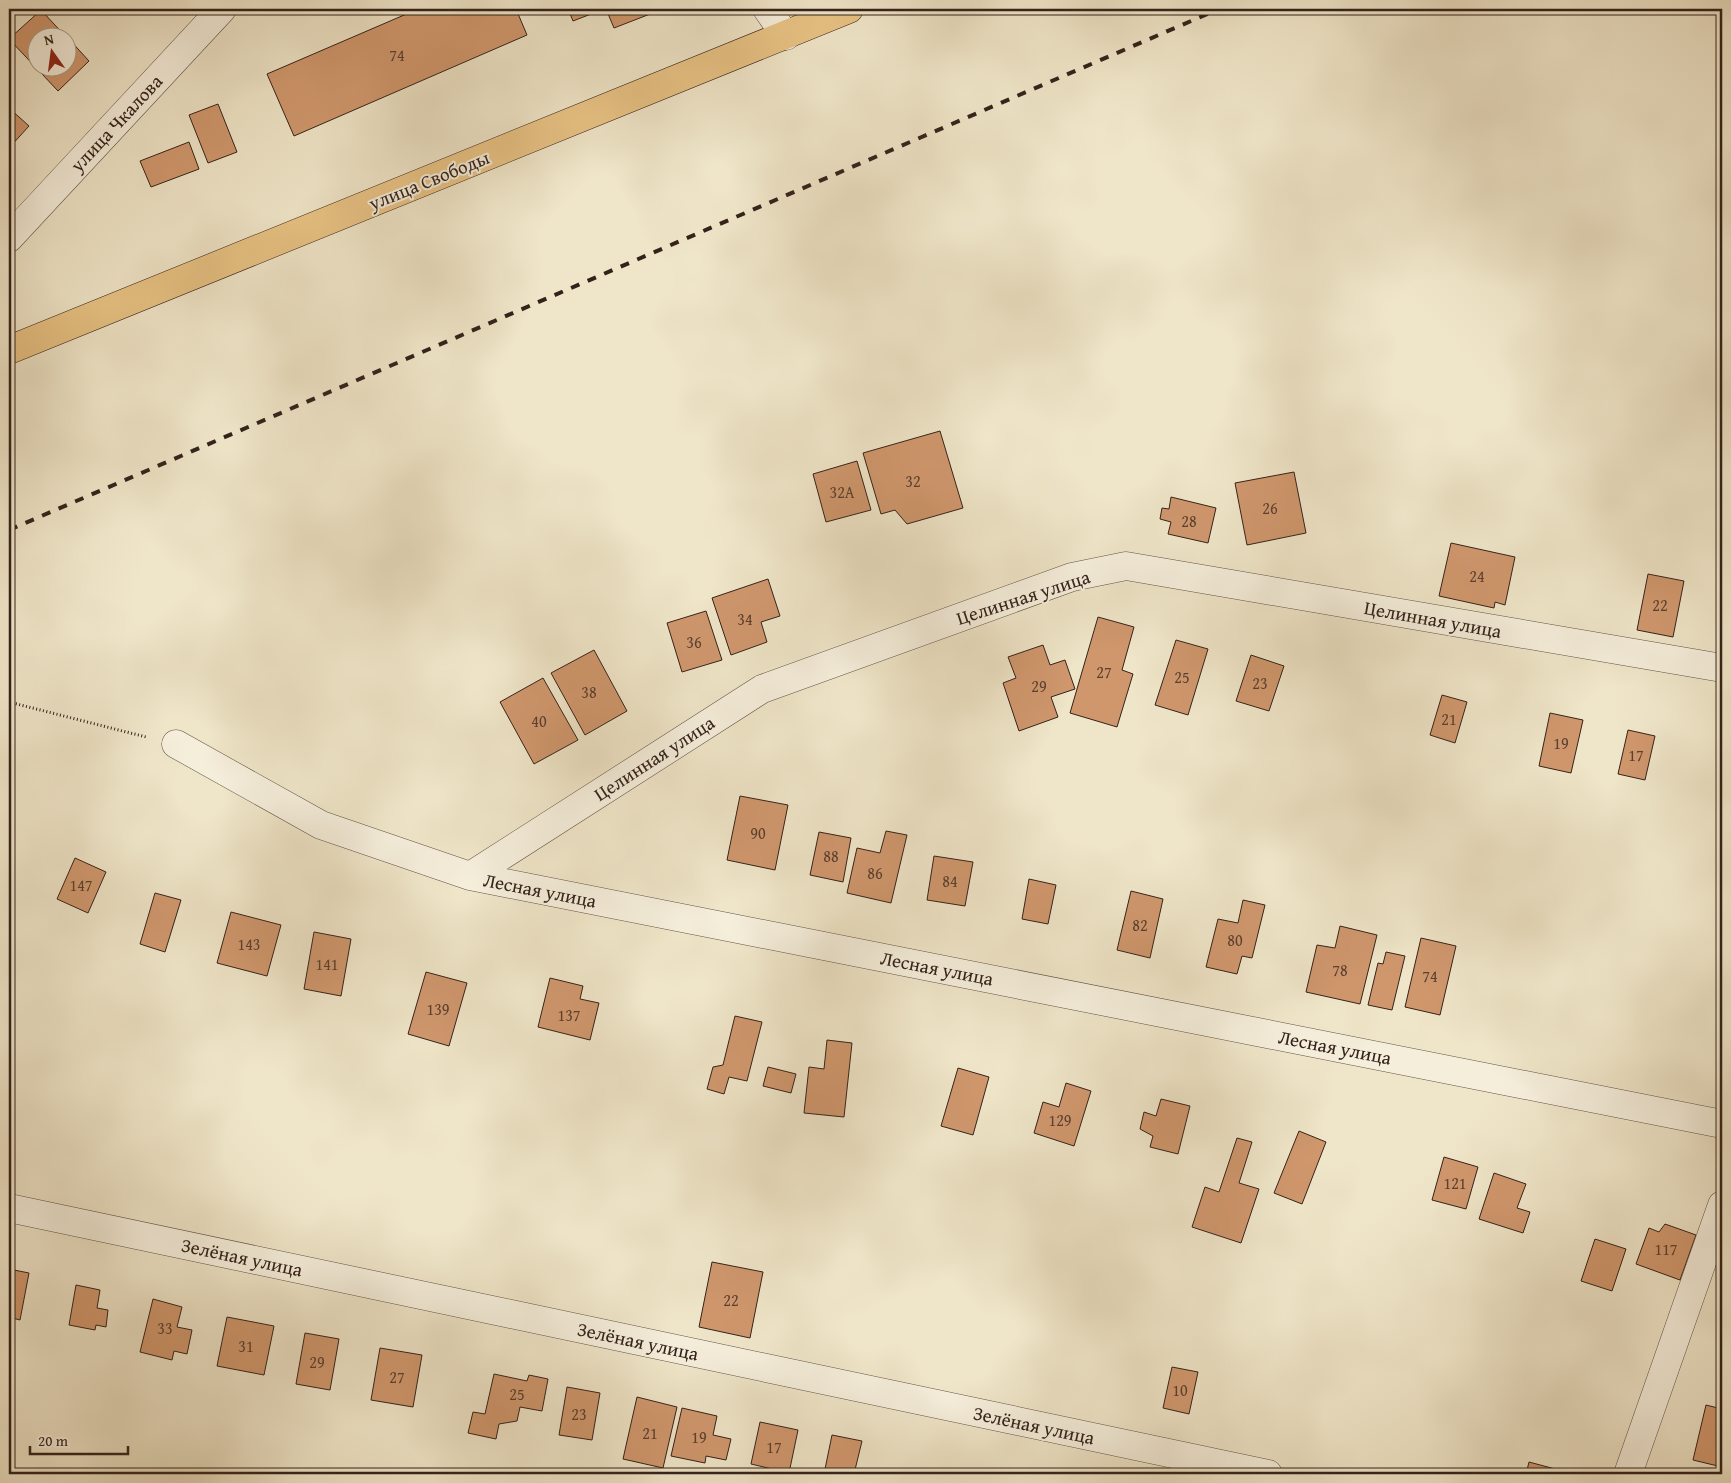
<svg xmlns="http://www.w3.org/2000/svg" width="1731" height="1483" viewBox="0 0 1731 1483" font-family="'Gentium Book Plus',serif">
	<style>
		.building { fill: #d0976d; stroke: #33221b }
		.lines { fill: none; stroke-linecap: round; stroke-linejoin: round }
		.street-casing { stroke: #625346; stroke-width: 29 }
		.primary-casing { stroke: #33221b; stroke-width: 29 }
		.path { stroke: #33221b; stroke-width: 3; stroke-dasharray: 1 2.5; stroke-linecap: butt }
		.street { stroke: #f5eedb; stroke-width: 28 }
		.primary { stroke: #e8c284; stroke-width: 28 }
		.rail { stroke: #33221b; stroke-width: 4; stroke-dasharray: 9 9; stroke-linecap: butt }
		.labels { text-anchor: middle; stroke-width: 4; stroke-linejoin: round; paint-order: stroke }
		.number-label { font-size: 16px; fill: #5a3f30 }
		.street-label { font-size: 19px; fill: #33221b; stroke: #f5eedb }
	</style>
	<rect width="100%" height="100%" fill="#efe5c8"/>
	<filter id="stains"><feTurbulence type="fractalNoise" baseFrequency=".004" numOctaves="4"/><feColorMatrix values="0 0 0 0 .2 0 0 0 0 .09 0 0 0 0 .02 0 0 0 .5 -.17"/></filter>
	<radialGradient id="worn" r=".72"><stop offset=".6" stop-color="#630" stop-opacity="0"/><stop offset="1" stop-color="#630" stop-opacity=".3"/></radialGradient>
	<path class="building" d="M418,9H516L527,35L294,136L267,74Z
		M568,9H604L573,21Z
		M606,9H663L614,28Z
		M41,10L67,38H38V68H68V38L89,61L58,91L9,39Z
		M218,104L237,152L208,163L189,115Z
		M9,108L29,126L9,148Z
		M189,142L199,169L151,187L140,161Z
		M940,431L963,508L907,524L895,510L881,514L863,453Z
		M857,461L871,510L826,522L813,474Z
		M1294,472L1306,533L1247,545L1235,483Z
		M1171,497L1216,508L1208,543L1168,534L1171,522L1160,519L1162,508L1169,509Z
		M1451,543L1515,557L1505,605L1495,602L1494,608L1439,596Z
		M1648,574L1684,581L1673,637L1637,630Z
		M768,579L780,616L761,622L767,642L731,655L712,598Z
		M706,611L722,660L682,672L667,623Z
		M1098,617L1134,627L1122,670L1133,674L1117,727L1070,713Z
		M1176,640L1208,649L1188,715L1155,705Z
		M1043,645L1050,665L1065,660L1075,689L1051,697L1058,717L1019,731L1003,683L1016,678L1008,657Z
		M594,650L627,711L585,735L551,673Z
		M1251,655L1284,666L1269,711L1236,701Z
		M543,678L578,740L534,764L500,702Z
		M1442,695L1467,702L1455,743L1430,735Z
		M1550,713L1583,720L1571,773L1539,766Z
		M1628,730L1655,736L1645,780L1618,774Z
		M740,796L788,805L775,870L727,860Z
		M886,831L907,835L891,903L847,893L857,848L880,853Z
		M819,832L851,838L843,882L810,875Z
		M934,856L973,862L965,906L927,900Z
		M75,858L106,872L88,913L57,899Z
		M1029,879L1056,885L1048,924L1022,919Z
		M1131,891L1163,899L1150,958L1117,950Z
		M155,893L181,900L165,952L140,944Z
		M1243,900L1265,905L1252,958L1242,956L1237,974L1206,967L1218,919L1238,923Z
		M231,912L281,925L267,976L217,963Z
		M1340,926L1377,935L1360,1004L1306,992L1317,945L1335,948Z
		M314,932L351,939L341,996L304,989Z
		M1421,938L1456,946L1440,1015L1405,1007Z
		M1386,952L1405,956L1392,1010L1368,1005L1378,963L1383,964Z
		M426,972L467,983L449,1046L408,1034Z
		M550,978L583,986L580,999L599,1003L590,1040L538,1027Z
		M735,1016L762,1022L747,1081L729,1077L724,1094L707,1089L713,1067L723,1065Z
		M827,1040L852,1043L844,1117L804,1113L809,1067L824,1069Z
		M768,1067L796,1074L791,1093L763,1086Z
		M958,1068L989,1077L973,1135L941,1126Z
		M1066,1083L1091,1091L1074,1146L1034,1133L1043,1102L1059,1107Z
		M1161,1099L1190,1106L1178,1154L1150,1147L1153,1136L1140,1129L1144,1112L1156,1116Z
		M1299,1131L1326,1142L1302,1204L1274,1193Z
		M1237,1138L1252,1142L1239,1183L1259,1189L1241,1243L1192,1227L1205,1187L1219,1192Z
		M1444,1157L1478,1167L1466,1209L1432,1200Z
		M1494,1173L1526,1184L1517,1208L1530,1212L1523,1233L1479,1219Z
		M1665,1224L1696,1235L1680,1280L1636,1264L1649,1228L1659,1232Z
		M1595,1239L1626,1249L1612,1291L1581,1281Z
		M712,1262L763,1272L750,1338L699,1327Z
		M9,1269L29,1273L20,1320L9,1317Z
		M76,1285L100,1290L97,1308L108,1310L106,1327L96,1325L95,1330L69,1325Z
		M153,1299L182,1307L177,1327L192,1330L187,1354L174,1351L172,1360L140,1352Z
		M227,1317L274,1326L264,1375L217,1366Z
		M305,1333L339,1339L330,1390L296,1384Z
		M380,1348L422,1355L413,1407L371,1400Z
		M1172,1367L1198,1372L1189,1414L1163,1408Z
		M494,1374L527,1381L529,1375L548,1379L542,1411L520,1407L517,1421L499,1424L496,1439L468,1433L473,1412L485,1414Z
		M567,1387L600,1393L592,1440L559,1435Z
		M637,1397L677,1407L663,1468L623,1459Z
		M1706,1405L1722,1409V1467L1693,1460Z
		M682,1408L717,1416L713,1435L731,1439L726,1460L706,1456L705,1463L671,1456Z
		M760,1422L798,1430L789,1473L751,1464Z
		M832,1435L862,1441L854,1474H824Z
		M1529,1462L1574,1474H1526Z
		M988,1470L1012,1474H987Z"/>
	<g class="lines">
		<g class="street-casing">
			<path id="street" d="M767,9L786,36
				M9,238L222,9
				M176,744L321,825L470,876L1722,1124
				M470,876L762,689L1072,577L1126,566L1722,668
				M9,1208L1268,1474
				M1628,1474L1722,1205"/>
		</g>
		<g class="primary-casing">
			<path id="primary" d="M9,350L849,9"/>
		</g>
		<path class="path" d="M9,702L146,737"/>
		<use href="#street" class="street"/>
		<use href="#primary" class="primary"/>
		<path class="rail" d="M9,530L1219,9"/>
	</g>
	<g class="labels">
		<g class="number-label">
			<text x="397" y="61">74</text>
			<text x="913" y="487">32</text>
			<text x="842" y="498">32А</text>
			<text x="1270" y="514">26</text>
			<text x="1189" y="527">28</text>
			<text x="1477" y="582">24</text>
			<text x="1660" y="611">22</text>
			<text x="745" y="625">34</text>
			<text x="694" y="648">36</text>
			<text x="1104" y="678">27</text>
			<text x="1182" y="683">25</text>
			<text x="1260" y="689">23</text>
			<text x="1039" y="692">29</text>
			<text x="589" y="698">38</text>
			<text x="1449" y="725">21</text>
			<text x="539" y="727">40</text>
			<text x="1561" y="749">19</text>
			<text x="1636" y="761">17</text>
			<text x="758" y="839">90</text>
			<text x="831" y="862">88</text>
			<text x="875" y="879">86</text>
			<text x="950" y="887">84</text>
			<text x="81" y="891">147</text>
			<text x="1140" y="931">82</text>
			<text x="1235" y="946">80</text>
			<text x="249" y="950">143</text>
			<text x="327" y="970">141</text>
			<text x="1340" y="976">78</text>
			<text x="1430" y="982">74</text>
			<text x="438" y="1015">139</text>
			<text x="569" y="1021">137</text>
			<text x="1060" y="1126">129</text>
			<text x="1455" y="1189">121</text>
			<text x="1666" y="1255">117</text>
			<text x="731" y="1306">22</text>
			<text x="165" y="1334">33</text>
			<text x="246" y="1352">31</text>
			<text x="317" y="1368">29</text>
			<text x="397" y="1383">27</text>
			<text x="1180" y="1396">10</text>
			<text x="517" y="1400">25</text>
			<text x="579" y="1420">23</text>
			<text x="650" y="1439">21</text>
			<text x="699" y="1443">19</text>
			<text x="774" y="1453">17</text>
		</g>
		<g class="street-label">
			<text transform="translate(116 123) rotate(-47)" y="7">улица Чкалова</text>
			<text transform="translate(429 180) rotate(-22)" y="7">улица Свободы</text>
			<text transform="translate(1023 597) rotate(-18)" y="7">Целинная улица</text>
			<text transform="translate(1433 619) rotate(10)" y="7">Целинная улица</text>
			<text transform="translate(654 758) rotate(-33)" y="7">Целинная улица</text>
			<text transform="translate(540 890) rotate(11)" y="7">Лесная улица</text>
			<text transform="translate(937 968) rotate(11)" y="7">Лесная улица</text>
			<text transform="translate(1335 1047) rotate(11)" y="7">Лесная улица</text>
			<text transform="translate(242 1257) rotate(12)" y="7">Зелёная улица</text>
			<text transform="translate(638 1341) rotate(12)" y="7">Зелёная улица</text>
			<text transform="translate(1034 1425) rotate(12)" y="7">Зелёная улица</text>
		</g>
	</g>
	<rect width="1731" height="1483" fill="none" stroke="#efe5c8" stroke-width="30"/>
	<rect x="10" y="10" width="1711" height="1463" fill="none" stroke="#33221b" stroke-width="2.5"/>
	<rect x="15" y="15" width="1701" height="1453" fill="none" stroke="#33221b"/>
	<g transform="translate(52 52) rotate(346)"><circle r="24" fill="#f5eedb" stroke="#a79c8e"/>
	<path d="M0-4L9 19L0 12L-9 19Z" fill="#8f2418"/>
	<text y="-8" font-size="14" font-weight="bold" text-anchor="middle" fill="#33221b">N</text>
	</g>
	<path d="M30 1446v8h98v-8" fill="none" stroke="#33221b" stroke-width="2.5"/>
	<text x="38" y="1446" font-size="15" fill="#33221b" stroke="#f5eedb" stroke-width="4" paint-order="stroke">20 m</text>
	<rect width="100%" height="100%" filter="url(#stains)"/>
	<rect width="100%" height="100%" fill="url(#worn)"/>
</svg>
